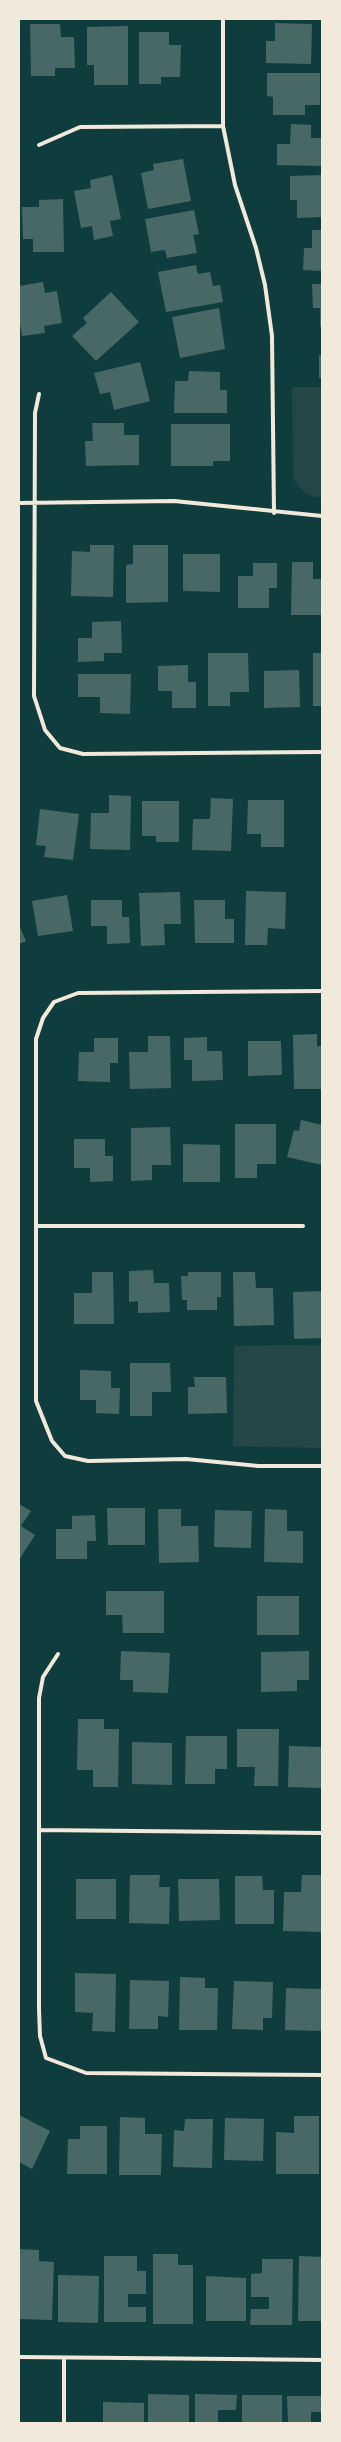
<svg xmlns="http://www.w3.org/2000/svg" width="341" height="2442" viewBox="0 0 341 2442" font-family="Arial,sans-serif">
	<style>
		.green { fill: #244646 }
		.building { fill: #486865 }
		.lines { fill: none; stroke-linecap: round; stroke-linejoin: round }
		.minor { stroke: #f1e9da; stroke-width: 4 }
	</style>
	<rect width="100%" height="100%" fill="#0f3d3e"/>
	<path class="green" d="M292,387H322V498C308,497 299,490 293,477Z
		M322,1345V1448L233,1446L234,1346Z"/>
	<path class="building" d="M275,23L312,24L311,64L266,63V41H275Z
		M30,24H60L61,37H74L75,68H55V76H31Z
		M128,26V85H94V65H87V27Z
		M139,32H169V45H181L180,77H161V84H139Z
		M267,73H320V105H305V115H273V97L267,96Z
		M291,124L311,125V138H322V166L277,165V144H290Z
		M183,159L191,201L148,209L141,173L154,170L153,164Z
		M112,175L121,219L110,221L113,236L94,240L92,226L81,228L74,191L91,188L90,180Z
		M322,175V217L297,218V200H290V176Z
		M63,199L64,252H33V239H23L22,207H39V200Z
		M194,210L199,234L193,235L197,253L167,258L165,250L151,252L145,219Z
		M312,230H322V271L303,270L304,248H312Z
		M196,265L198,274L210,272L213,286L220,285L223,302L166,312L158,272Z
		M43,282L45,293L57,291L62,323L44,326L45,333L22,336L19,318V286Z
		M312,284H322V327H320V308H313Z
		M111,292L139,322L96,361L72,336L87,323L83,318Z
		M219,308L225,349L180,358L172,317Z
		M319,355H322V378H319Z
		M140,362L150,401L114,410L110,392L100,394L94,373Z
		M189,371L220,372V390H227V413H174L175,381H188Z
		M92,423H124V435H139V465L86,466L85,441H93Z
		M171,424H230V461H213V466H171Z
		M90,545H114L113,597L71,596L72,551L90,552Z
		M133,545H168V602L126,603V565L133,564Z
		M183,554H220V592L183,591Z
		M292,562H313V579H322V615H291Z
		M253,563H277V588H269V608H238V576H253Z
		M121,621L122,653H104V661L78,662V638H92V622Z
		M208,653H248L249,692H230V706H208Z
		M313,653H322V706H313Z
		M188,665V682H196V708H172V691H158V666Z
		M299,670L300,707L264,708V671Z
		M78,674H131L130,714L100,713V697H78Z
		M109,795L131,796L130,850L90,849L91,813H109Z
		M211,798L233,799L231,851L192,850L193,819H210Z
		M248,800H284V847H261V834H247Z
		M142,801H179V842H156V836H142Z
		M40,809L79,814L73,860L44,857L46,846L36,845Z
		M246,891L286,892L285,929L268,928L267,945H245Z
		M180,892L181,924H164L165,945L141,946L139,893Z
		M67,895L73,931L38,936L32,901Z
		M91,900H122V917H129L130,943L107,944V926H91Z
		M194,900H225V919H234V943H195Z
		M19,925L26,941L19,944Z
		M317,1034V1046H322V1089H294L293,1035Z
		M148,1036H170L171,1088L130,1089L129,1052H148Z
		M207,1037V1051H222L223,1080L192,1081V1060H184V1038Z
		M94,1038H118V1063H110V1082L78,1081L79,1052H94Z
		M248,1041H281L282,1075L248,1076Z
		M301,1120L322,1125V1165L287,1157L294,1130L299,1131Z
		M235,1124H276V1164H257V1178H235Z
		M170,1127L171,1165H152V1180L131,1181V1128Z
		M74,1139H105V1156H113V1181L90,1182V1168H74Z
		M183,1144L220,1145V1182H183Z
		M153,1270L154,1283H169L170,1312L138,1313V1301L129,1302V1271Z
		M92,1272H113L114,1324H74V1293H92Z
		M188,1272H221V1297H217V1310H187V1300H182L181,1276H188Z
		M233,1272H255L256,1288H273L274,1325L234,1326Z
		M322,1291V1338L294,1339L293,1292Z
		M130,1363H170L171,1392H152V1416H130Z
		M80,1370L111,1371V1388H120L119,1414L96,1413V1400H80Z
		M194,1377H226L227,1413L188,1414V1387H195Z
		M19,1504L31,1511L21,1526L35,1535L19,1560Z
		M107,1508H145V1545H108Z
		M158,1509H181V1526H198L199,1562L159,1563Z
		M265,1509L287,1510V1531H303V1563L264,1562Z
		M215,1510L252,1511L251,1548L214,1547Z
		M95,1515L96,1541H87V1559H56V1529H72V1516Z
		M106,1591H164V1633H123L122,1615H106Z
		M257,1596H299V1635H257Z
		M121,1651L170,1653L168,1693L133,1692V1680H120Z
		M309,1651V1680H297V1691L261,1692V1652Z
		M78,1719H104V1729H119L118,1787H93V1770H77Z
		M237,1729H279L278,1786H254L255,1767H237Z
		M186,1736H227V1769H215V1784H185Z
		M132,1742L172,1743V1785L132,1784Z
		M289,1746L322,1747V1788L288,1787Z
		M130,1875H160L159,1887H170L169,1924L129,1923Z
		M302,1875H322V1932L283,1931L284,1892H301Z
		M235,1876H262L263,1890H274V1924H235Z
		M76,1879H116V1919H76Z
		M178,1879H219L220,1920L179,1921Z
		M75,1973L116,1974L115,2032L92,2031L93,2013L75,2012Z
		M180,1977L205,1978V1988H218L217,2030H179Z
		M130,1980L169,1981L168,2017L158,2016V2029H129Z
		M234,1981L273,1982L272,2018H263V2030L232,2029Z
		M286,1988L322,1989V2031L285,2030Z
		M19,2115L50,2131L32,2169L19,2162Z
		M294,2116H319V2174H276V2132L294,2133Z
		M120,2117L145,2118V2134H162L161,2175H119Z
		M225,2118L264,2119L263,2161L224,2160Z
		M185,2119H213L212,2168L173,2167L174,2130L184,2131Z
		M80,2126H107V2174H67L68,2139H80Z
		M19,2249L39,2250V2261L54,2262L52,2320L19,2319Z
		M153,2254H178V2265H193V2324H153Z
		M104,2256H137V2271H146V2294H128V2307H146V2322H104Z
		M299,2256L322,2257V2321H298Z
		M262,2259H293L292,2325H250L251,2309H269V2297H251V2274L262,2273Z
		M58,2275L99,2276L98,2323L58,2322Z
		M206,2276L246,2278V2321H206Z
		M148,2394L189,2395V2423H148Z
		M195,2394L237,2395L236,2410H218V2423H195Z
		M242,2395H282V2423H242Z
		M287,2396H322V2412H311V2423H288Z
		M103,2402L144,2403V2423H103Z"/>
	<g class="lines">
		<path class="minor" d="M223,19V126L235,185L256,248L265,285L272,336L274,513
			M39,145L80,127L223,126
			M39,394L35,413L34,696L45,730L60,748L83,754L322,752
			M19,503L174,501L322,516
			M322,991L78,993L54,1002L43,1018L36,1039V1401L52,1441L65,1456L88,1461L186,1459L258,1466H322
			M36,1226H303
			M58,1654L43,1677L39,1698V2009L40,2036L46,2058L86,2073L322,2075
			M39,1830L322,1833
			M19,2357L322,2360
			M64,2358V2423"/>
	</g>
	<rect width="341" height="2442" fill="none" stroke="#f1e9da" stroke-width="40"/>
</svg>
